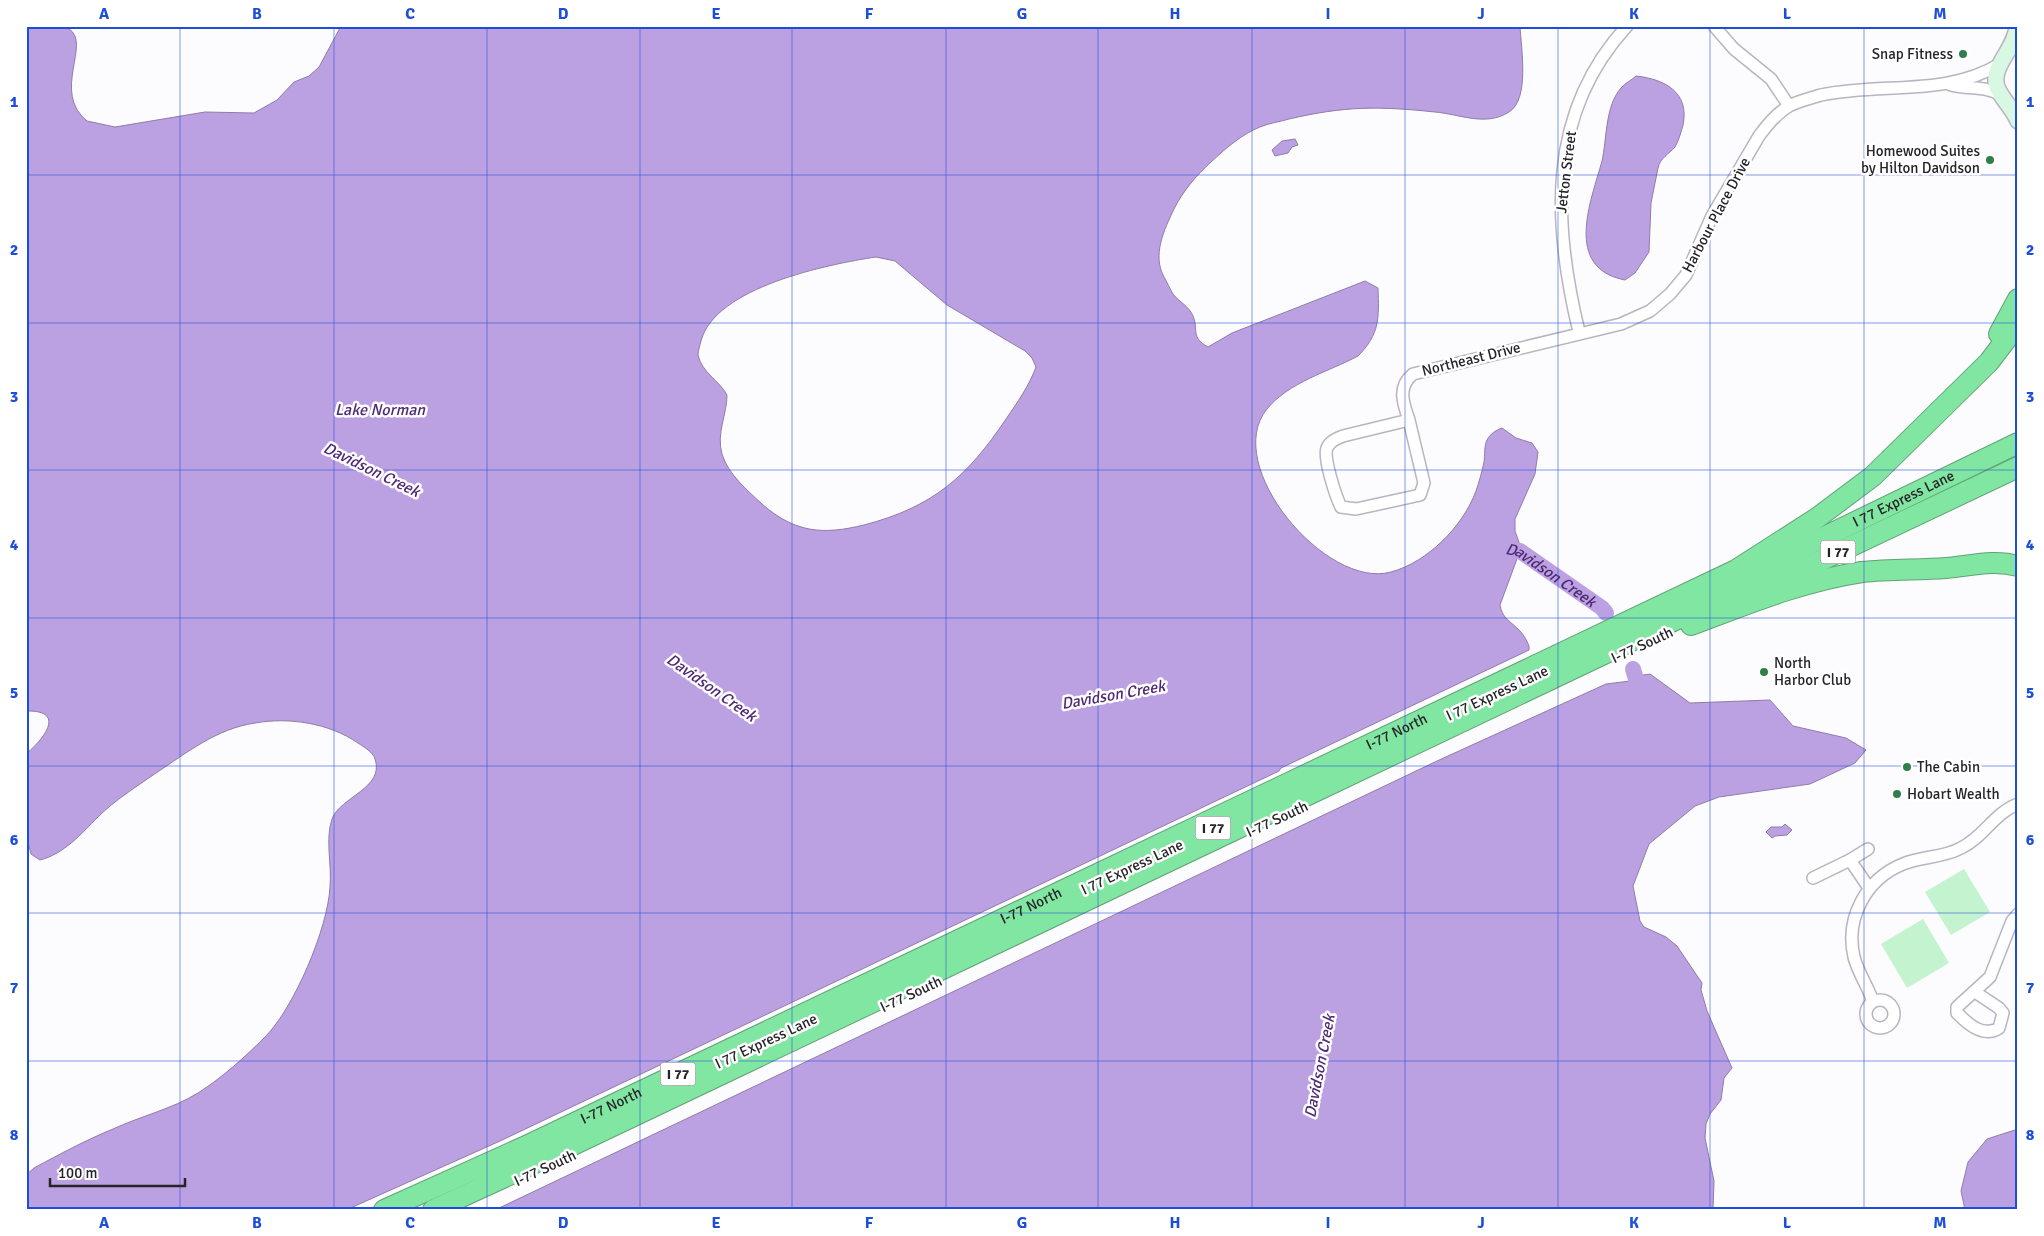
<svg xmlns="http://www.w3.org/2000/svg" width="2044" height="1236" viewBox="0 0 2044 1236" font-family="Signika,sans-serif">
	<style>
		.green { fill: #c3f3cf }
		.water { fill: #bca1e2; stroke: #8f7caa; fill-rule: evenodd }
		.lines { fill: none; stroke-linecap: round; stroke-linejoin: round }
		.river { stroke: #bca1e2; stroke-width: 16 }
		.street-casing { stroke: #b9b4c1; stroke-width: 14 }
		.secondary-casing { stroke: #b9b4c1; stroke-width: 18 }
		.highway-casing { stroke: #61a277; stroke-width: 22 }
		.street { stroke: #fff; stroke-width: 11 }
		.secondary { stroke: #d9f8e3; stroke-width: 15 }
		.highway { stroke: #81e6a1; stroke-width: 20 }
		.grid { fill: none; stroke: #1d4ed8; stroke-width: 1; stroke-opacity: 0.55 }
		.poi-dot { fill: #317e4d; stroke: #fff; stroke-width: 2 }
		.labels { text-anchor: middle; stroke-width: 5; stroke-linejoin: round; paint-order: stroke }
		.shield { fill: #fff; stroke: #676669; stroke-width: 1 }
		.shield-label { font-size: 14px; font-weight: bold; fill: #262429 }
		.poi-label { font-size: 15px; fill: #262429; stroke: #fff; text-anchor: start }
		.street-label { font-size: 15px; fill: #262429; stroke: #fff }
		.water-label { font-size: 16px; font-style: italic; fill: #4f2975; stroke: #fff }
		.neatline { fill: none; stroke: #1d4ed8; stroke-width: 2 }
		.grid-label { font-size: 16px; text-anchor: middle; font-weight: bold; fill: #1d4ed8 }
	</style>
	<rect width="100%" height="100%" fill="#fcfbfd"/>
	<path class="green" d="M1964,869L1990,912L1951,935L1925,892Z
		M1923,919L1949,963L1907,988L1881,944Z"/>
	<path class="water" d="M26,26C39,26 58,23 69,29C92,43 51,92 87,121L115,127L205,112L254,113L277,100L294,82L309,76L319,67L341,26H1520C1521,48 1530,99 1509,112C1486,127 1459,114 1435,112C1378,106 1345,106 1289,119C1279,122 1269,123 1260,127C1242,134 1225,149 1211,162C1196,176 1183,191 1174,209C1164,230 1152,255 1164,277C1167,282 1170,289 1173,294C1179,302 1189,306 1193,316C1199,330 1190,337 1208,347L1232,333L1365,281L1378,288C1379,318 1380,334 1358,356C1328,372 1289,382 1267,409C1221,465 1326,590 1391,572C1428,562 1463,526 1476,491C1479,482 1482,472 1484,462C1485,455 1484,446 1487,440C1490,434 1496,430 1502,428L1516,438L1532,443L1538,452L1535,474L1515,519V531L1521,548L1500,605C1502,619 1512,622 1520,631C1524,635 1527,641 1529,646V650L1281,768L1279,771L500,1141L346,1210H26V1175L34,1168C60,1154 86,1140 113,1129C141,1116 172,1109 198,1093C223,1077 245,1057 265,1037C294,1008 328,928 330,887C332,864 325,840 332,819C340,797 385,788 375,759C373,752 364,747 358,743C329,723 289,717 255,723C216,729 188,752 156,773C136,787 115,800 98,817C81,834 64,854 40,860L31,854L26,834V754C44,739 67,710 26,711ZM876,257L895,261L947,305L1025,351L1032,358L1036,367C1029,386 1017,403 1006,419C967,477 933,507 864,525C823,535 795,533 762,504C747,490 728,474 722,454C716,433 727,415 727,395C719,380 702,373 698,355C698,351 700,345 701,341C715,287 829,264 876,257Z
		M1636,76C1664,79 1690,92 1683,125C1681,132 1679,140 1675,147C1669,154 1660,158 1658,168L1651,203L1649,252L1635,273L1625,280C1563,268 1591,201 1602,161C1607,139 1605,106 1621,88C1625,83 1632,80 1636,76Z
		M1295,139L1298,145L1292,147L1288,153L1275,156L1272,150L1282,141Z
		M1650,674L1690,703L1770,700L1793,726L1846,738L1866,750L1855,763L1810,784L1719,797L1695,806L1649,844L1633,886L1640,921L1644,927L1666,937L1677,946L1702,983L1701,990L1707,1011L1732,1068L1724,1078L1721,1100L1710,1114L1706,1124L1705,1138L1714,1181L1713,1210H495L1437,761L1606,684L1630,681L1637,676Z
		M1785,824L1792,830L1787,835L1775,836L1772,838L1766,832L1771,827H1782Z
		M2018,1129V1210H1965L1961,1191L1968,1162L1987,1139Z"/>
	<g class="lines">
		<g class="river">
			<path id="s1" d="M1500,546L1520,551L1602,608L1606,613"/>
			<path d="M1628,693L1638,686L1633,669"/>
		</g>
		<g class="street-casing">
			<path id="street" d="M1714,26L1734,49L1771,79L1789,106
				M1951,85C1969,90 1984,85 2001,95
				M1579,332C1553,224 1546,114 1627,26
				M1409,420C1403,403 1397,387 1413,374L1621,324L1650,311L1670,294L1686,275L1712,216L1759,136C1767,125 1777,113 1789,106C1798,101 1811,98 1821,95C1881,82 1946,97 2000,64
				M1409,420L1424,483L1420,495L1356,509L1341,507C1336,497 1323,458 1327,448C1330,441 1336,439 1343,436Z
				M1868,849L1850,860L1869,888
				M1813,878L1850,860
				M1975,992L1999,1008L2003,1013L1999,1028C1983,1038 1968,1024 1957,1013V1007L1990,977L2012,921L2018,914
				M1866 1014a14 14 0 1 1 28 0a14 14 0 1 1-28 0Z
				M1873,1002C1868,986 1858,973 1854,957C1845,918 1866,879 1903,864C1922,856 1943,858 1961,848C1984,837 1994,813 2018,804"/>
		</g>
		<g class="secondary-casing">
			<path id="secondary" d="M2017,26C2016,49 1990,66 1997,87C2002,100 2013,108 2018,121"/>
		</g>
		<g class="highway-casing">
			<g id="highway">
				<path d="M1999,334L2018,299"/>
				<path id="s2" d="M1754,571L2018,443"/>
				<path d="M1763,588L2018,467"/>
				<path d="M1691,625C1747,604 1802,581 1862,572C1890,569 1918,570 1946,568C1971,566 1993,559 2018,566"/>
				<path id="s3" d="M384,1210L526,1146L1736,570L1817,518L1873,476L1989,362L2018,324"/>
				<path d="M433,1210L535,1163L1774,573"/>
			</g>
		</g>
		<use href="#street" class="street"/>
		<use href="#secondary" class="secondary"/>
		<use href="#highway" class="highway"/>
	</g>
	<path class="grid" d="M180,26V1210M334,26V1210M487,26V1210M640,26V1210M792,26V1210M946,26V1210M1098,26V1210M1252,26V1210M1405,26V1210M1558,26V1210M1710,26V1210M1864,26V1210M26,175H2018M26,323H2018M26,470H2018M26,618H2018M26,766H2018M26,913H2018M26,1061H2018"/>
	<g class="poi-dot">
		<circle cx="1963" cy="54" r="5"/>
		<circle cx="1990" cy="160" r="5"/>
		<circle cx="1764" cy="672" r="5"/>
		<circle cx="1907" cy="767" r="5"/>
		<circle cx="1897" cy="794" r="5"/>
	</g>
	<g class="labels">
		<g class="shield">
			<rect x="1820.5" y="540.5" width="35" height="23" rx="4"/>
			<rect x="1195.5" y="816.5" width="35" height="23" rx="4"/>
			<rect x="660.5" y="1062.5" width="35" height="23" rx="4"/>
		</g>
		<g class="shield-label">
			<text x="1838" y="557">I 77</text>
			<text x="1213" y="833">I 77</text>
			<text x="678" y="1079">I 77</text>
		</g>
		<g class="poi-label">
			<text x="1953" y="59" text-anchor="end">Snap Fitness</text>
			<text x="1980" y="156" text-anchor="end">Homewood Suites<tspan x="1980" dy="17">by Hilton Davidson</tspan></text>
			<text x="1774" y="668">North<tspan x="1774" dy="17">Harbor Club</tspan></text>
			<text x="1917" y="772">The Cabin</text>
			<text x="1907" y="799">Hobart Wealth</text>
		</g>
		<g class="street-label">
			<text transform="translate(1566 172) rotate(-83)" y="5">Jetton Street</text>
			<text transform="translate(1716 215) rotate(-62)" y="5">Harbour Place Drive</text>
			<text transform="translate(1471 359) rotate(-14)" y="5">Northeast Drive</text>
			<text dy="5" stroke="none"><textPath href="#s2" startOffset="166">I 77 Express Lane</textPath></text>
			<text transform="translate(1642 645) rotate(-25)" y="5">I-77 South</text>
			<text transform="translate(1497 693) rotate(-25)" y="5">I 77 Express Lane</text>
			<text dy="5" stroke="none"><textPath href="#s3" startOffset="1120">I-77 North</textPath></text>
			<text transform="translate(1277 819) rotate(-25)" y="5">I-77 South</text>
			<text transform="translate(1132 867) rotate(-25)" y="5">I 77 Express Lane</text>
			<text dy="5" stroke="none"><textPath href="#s3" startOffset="715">I-77 North</textPath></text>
			<text transform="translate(911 994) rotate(-25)" y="5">I-77 South</text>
			<text transform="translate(766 1041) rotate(-25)" y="5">I 77 Express Lane</text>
			<text dy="5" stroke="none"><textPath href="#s3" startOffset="250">I-77 North</textPath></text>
			<text transform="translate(545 1168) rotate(-25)" y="5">I-77 South</text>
		</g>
		<g class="water-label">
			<text x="380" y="415">Lake Norman</text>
			<text transform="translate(372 469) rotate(26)" y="6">Davidson Creek</text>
			<text dy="6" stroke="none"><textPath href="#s1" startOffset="59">Davidson Creek</textPath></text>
			<text transform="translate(712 687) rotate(35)" y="6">Davidson Creek</text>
			<text transform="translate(1113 694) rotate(-10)" y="6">Davidson Creek</text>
			<text transform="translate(1319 1066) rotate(-79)" y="6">Davidson Creek</text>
		</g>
	</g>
	<rect width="2044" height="1236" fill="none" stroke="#ffffff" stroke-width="55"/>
	<path d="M50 1178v8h135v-8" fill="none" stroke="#262429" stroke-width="2.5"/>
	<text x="58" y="1178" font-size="15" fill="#262429" stroke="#ffffff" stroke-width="4" paint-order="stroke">100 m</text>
	<rect x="28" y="28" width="1988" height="1180" class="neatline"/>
	<g class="grid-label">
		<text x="104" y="19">A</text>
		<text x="257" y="19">B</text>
		<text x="410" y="19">C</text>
		<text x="563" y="19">D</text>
		<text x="716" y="19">E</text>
		<text x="869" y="19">F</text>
		<text x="1022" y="19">G</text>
		<text x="1175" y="19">H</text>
		<text x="1328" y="19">I</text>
		<text x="1481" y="19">J</text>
		<text x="1634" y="19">K</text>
		<text x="1787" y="19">L</text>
		<text x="1940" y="19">M</text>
		<text x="14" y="107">1</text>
		<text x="2030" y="107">1</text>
		<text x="14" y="255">2</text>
		<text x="2030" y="255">2</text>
		<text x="14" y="402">3</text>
		<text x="2030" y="402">3</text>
		<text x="14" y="550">4</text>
		<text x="2030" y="550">4</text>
		<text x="14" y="698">5</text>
		<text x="2030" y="698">5</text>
		<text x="14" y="845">6</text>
		<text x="2030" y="845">6</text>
		<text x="14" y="993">7</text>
		<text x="2030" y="993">7</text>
		<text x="14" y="1140">8</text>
		<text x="2030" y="1140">8</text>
		<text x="104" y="1228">A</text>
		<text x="257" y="1228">B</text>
		<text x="410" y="1228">C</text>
		<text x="563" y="1228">D</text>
		<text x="716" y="1228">E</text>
		<text x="869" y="1228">F</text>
		<text x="1022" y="1228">G</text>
		<text x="1175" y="1228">H</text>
		<text x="1328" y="1228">I</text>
		<text x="1481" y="1228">J</text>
		<text x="1634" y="1228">K</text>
		<text x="1787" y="1228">L</text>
		<text x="1940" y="1228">M</text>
	</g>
</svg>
